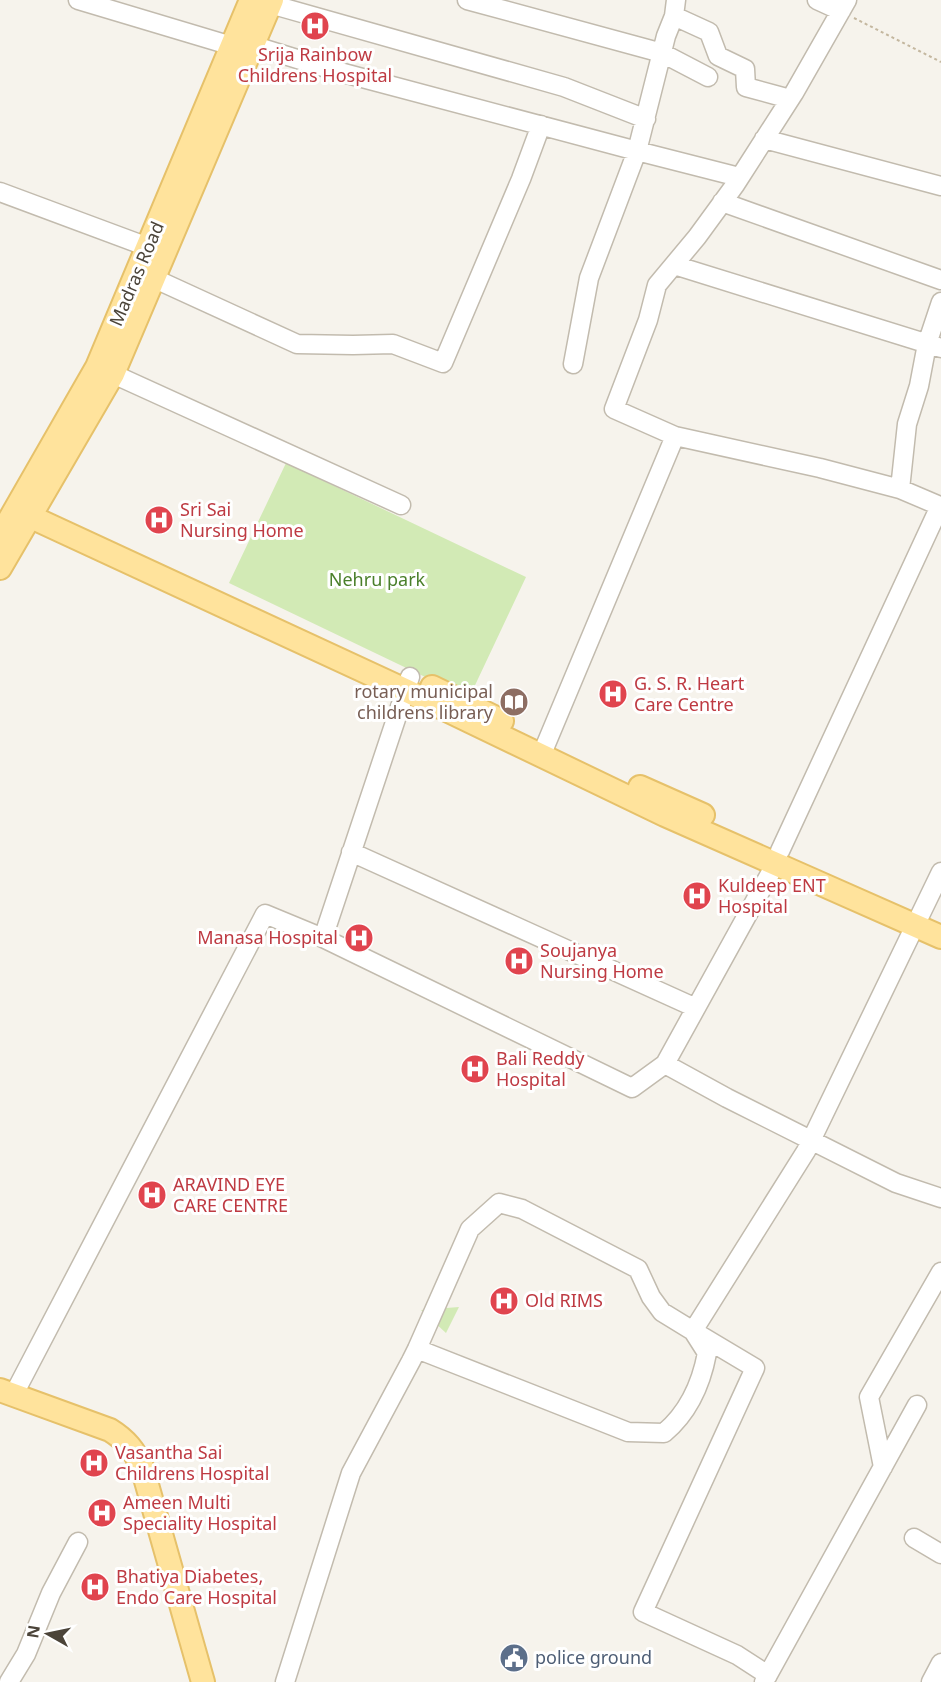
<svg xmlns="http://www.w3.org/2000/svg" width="941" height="1682" viewBox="0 0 941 1682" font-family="'Noto Sans',sans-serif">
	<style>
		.green { fill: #d2eab5 }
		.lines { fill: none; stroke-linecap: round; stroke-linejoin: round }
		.minor-casing { stroke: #c2bbae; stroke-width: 21 }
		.major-casing { stroke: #e6c16a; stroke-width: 26 }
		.path { stroke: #c4b79f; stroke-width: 2; stroke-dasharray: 3 3; stroke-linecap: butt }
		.minor { stroke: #fff; stroke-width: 18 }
		.major { stroke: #ffe39c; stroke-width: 22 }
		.labels { text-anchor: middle; stroke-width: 6; stroke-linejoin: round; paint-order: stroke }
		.health-label { font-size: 18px; fill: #be3a42; stroke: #fff; text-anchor: start }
		.street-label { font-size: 18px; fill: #4b4439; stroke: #fff }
		.park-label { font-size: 18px; fill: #4a7f2a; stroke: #fff }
		.education-label { font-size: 18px; fill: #785e54; stroke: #fff; text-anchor: end }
		.service-label { font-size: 18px; fill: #4e5e75; stroke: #fff; text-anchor: start }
	</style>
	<rect width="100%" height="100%" fill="#f6f3ec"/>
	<path class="green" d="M286,463L526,577L469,698L229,583Z
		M459,1307L446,1333L421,1310Z"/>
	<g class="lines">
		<g class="minor-casing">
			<path id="minor" d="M78,0L232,46
				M467,0L662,53L708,77
				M676,0L674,16L709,32L718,56L745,69L746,87L790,99
				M817,0L841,11
				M270,4L564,87L646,119
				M674,16L666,36L637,151L739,177
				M252,45L336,71L637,151L589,278L573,364
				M764,139L941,186
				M0,192L148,247
				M722,202L941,280
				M674,265L941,348
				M153,278L297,344L353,345L393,344L443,363L521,179L541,125
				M102,369L401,505
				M675,436L614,409L648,320L657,285L697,237L735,185L794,93L847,0
				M541,756L675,436L820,468L900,489
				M780,851L940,506L900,489L907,424L919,386L927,344L941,302
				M351,852L696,1008
				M323,938L410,677
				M665,1064L776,863
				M14,1394L265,914L323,938L632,1088L665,1064L727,1098L896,1183L941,1198
				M883,1467L869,1397L941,1272
				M914,1538L941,1554
				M768,1675L737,1655L643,1612L755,1368L693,1331L806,1151L941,872
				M9,1682L26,1654L51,1593L78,1542
				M285,1682L351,1473L411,1361L417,1349L470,1229L499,1203L522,1209L638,1269L651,1297L662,1312L693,1331L707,1353C701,1385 689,1412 664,1433L628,1432L417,1349
				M764,1682L917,1405
				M931,1682L941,1663"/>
		</g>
		<g class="major-casing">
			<path id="major" d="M16,510L405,690L665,815L941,937
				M0,536L97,367L251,0
				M0,568L113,374L272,0
				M432,687L502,721
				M640,787L703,815
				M0,1390L110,1430C126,1440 134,1450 142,1467L203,1682"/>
		</g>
		<path class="path" d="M854,18L941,62"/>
		<use href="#minor" class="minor"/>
		<use href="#major" class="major"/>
	</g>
	<defs>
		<g id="hospital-disc" transform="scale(1.5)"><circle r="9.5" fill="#e0444e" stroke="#fff"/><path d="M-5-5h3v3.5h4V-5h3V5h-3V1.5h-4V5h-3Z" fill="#fff"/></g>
		<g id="library-disc" transform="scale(1.5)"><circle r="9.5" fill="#8d6e63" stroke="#fff"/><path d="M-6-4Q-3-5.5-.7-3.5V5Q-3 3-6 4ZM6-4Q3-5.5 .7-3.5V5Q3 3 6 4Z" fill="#fff"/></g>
		<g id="civic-disc" transform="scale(1.5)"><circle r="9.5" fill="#5c6f8a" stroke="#fff"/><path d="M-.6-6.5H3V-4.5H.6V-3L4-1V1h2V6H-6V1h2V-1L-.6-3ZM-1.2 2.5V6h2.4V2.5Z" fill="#fff"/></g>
	</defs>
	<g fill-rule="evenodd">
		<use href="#hospital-disc" x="315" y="26"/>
		<use href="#hospital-disc" x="159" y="520"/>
		<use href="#hospital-disc" x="613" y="694"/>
		<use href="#library-disc" x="514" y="702"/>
		<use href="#hospital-disc" x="697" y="896"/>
		<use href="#hospital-disc" x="359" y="938"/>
		<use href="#hospital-disc" x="519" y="961"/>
		<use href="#hospital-disc" x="475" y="1069"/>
		<use href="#hospital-disc" x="152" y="1195"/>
		<use href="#hospital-disc" x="504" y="1301"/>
		<use href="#hospital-disc" x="94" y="1463"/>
		<use href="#hospital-disc" x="102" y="1513"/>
		<use href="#hospital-disc" x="95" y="1587"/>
		<use href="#civic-disc" x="514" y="1658"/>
	</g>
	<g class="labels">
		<g class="health-label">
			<text x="315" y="61" text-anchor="middle">Srija Rainbow<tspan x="315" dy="21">Childrens Hospital</tspan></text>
			<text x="180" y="516">Sri Sai<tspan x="180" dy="21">Nursing Home</tspan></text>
			<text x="634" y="690">G. S. R. Heart<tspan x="634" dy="21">Care Centre</tspan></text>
			<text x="718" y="892">Kuldeep ENT<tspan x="718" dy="21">Hospital</tspan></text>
			<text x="338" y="944" text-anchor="end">Manasa Hospital</text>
			<text x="540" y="957">Soujanya<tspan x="540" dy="21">Nursing Home</tspan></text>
			<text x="496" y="1065">Bali Reddy<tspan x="496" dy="21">Hospital</tspan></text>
			<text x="173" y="1191">ARAVIND EYE<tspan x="173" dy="21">CARE CENTRE</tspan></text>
			<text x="525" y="1307">Old RIMS</text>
			<text x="115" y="1459">Vasantha Sai<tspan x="115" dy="21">Childrens Hospital</tspan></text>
			<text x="123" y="1509">Ameen Multi<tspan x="123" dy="21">Speciality Hospital</tspan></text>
			<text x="116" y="1583">Bhatiya Diabetes,<tspan x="116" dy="21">Endo Care Hospital</tspan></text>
		</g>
		<g class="street-label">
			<text transform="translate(137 274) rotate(-67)" y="6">Madras Road</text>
		</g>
		<g class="park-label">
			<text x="377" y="586">Nehru park</text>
		</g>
		<g class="education-label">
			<text x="493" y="698">rotary municipal<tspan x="493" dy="21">childrens library</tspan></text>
		</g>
		<g class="service-label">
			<text x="535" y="1664">police ground</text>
		</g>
	</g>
	<g transform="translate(48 1634) rotate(279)" stroke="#ffffff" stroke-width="4.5" paint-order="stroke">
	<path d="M0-4.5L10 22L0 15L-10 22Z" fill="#4b4439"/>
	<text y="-9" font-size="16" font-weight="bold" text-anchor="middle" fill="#4b4439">N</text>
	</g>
</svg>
